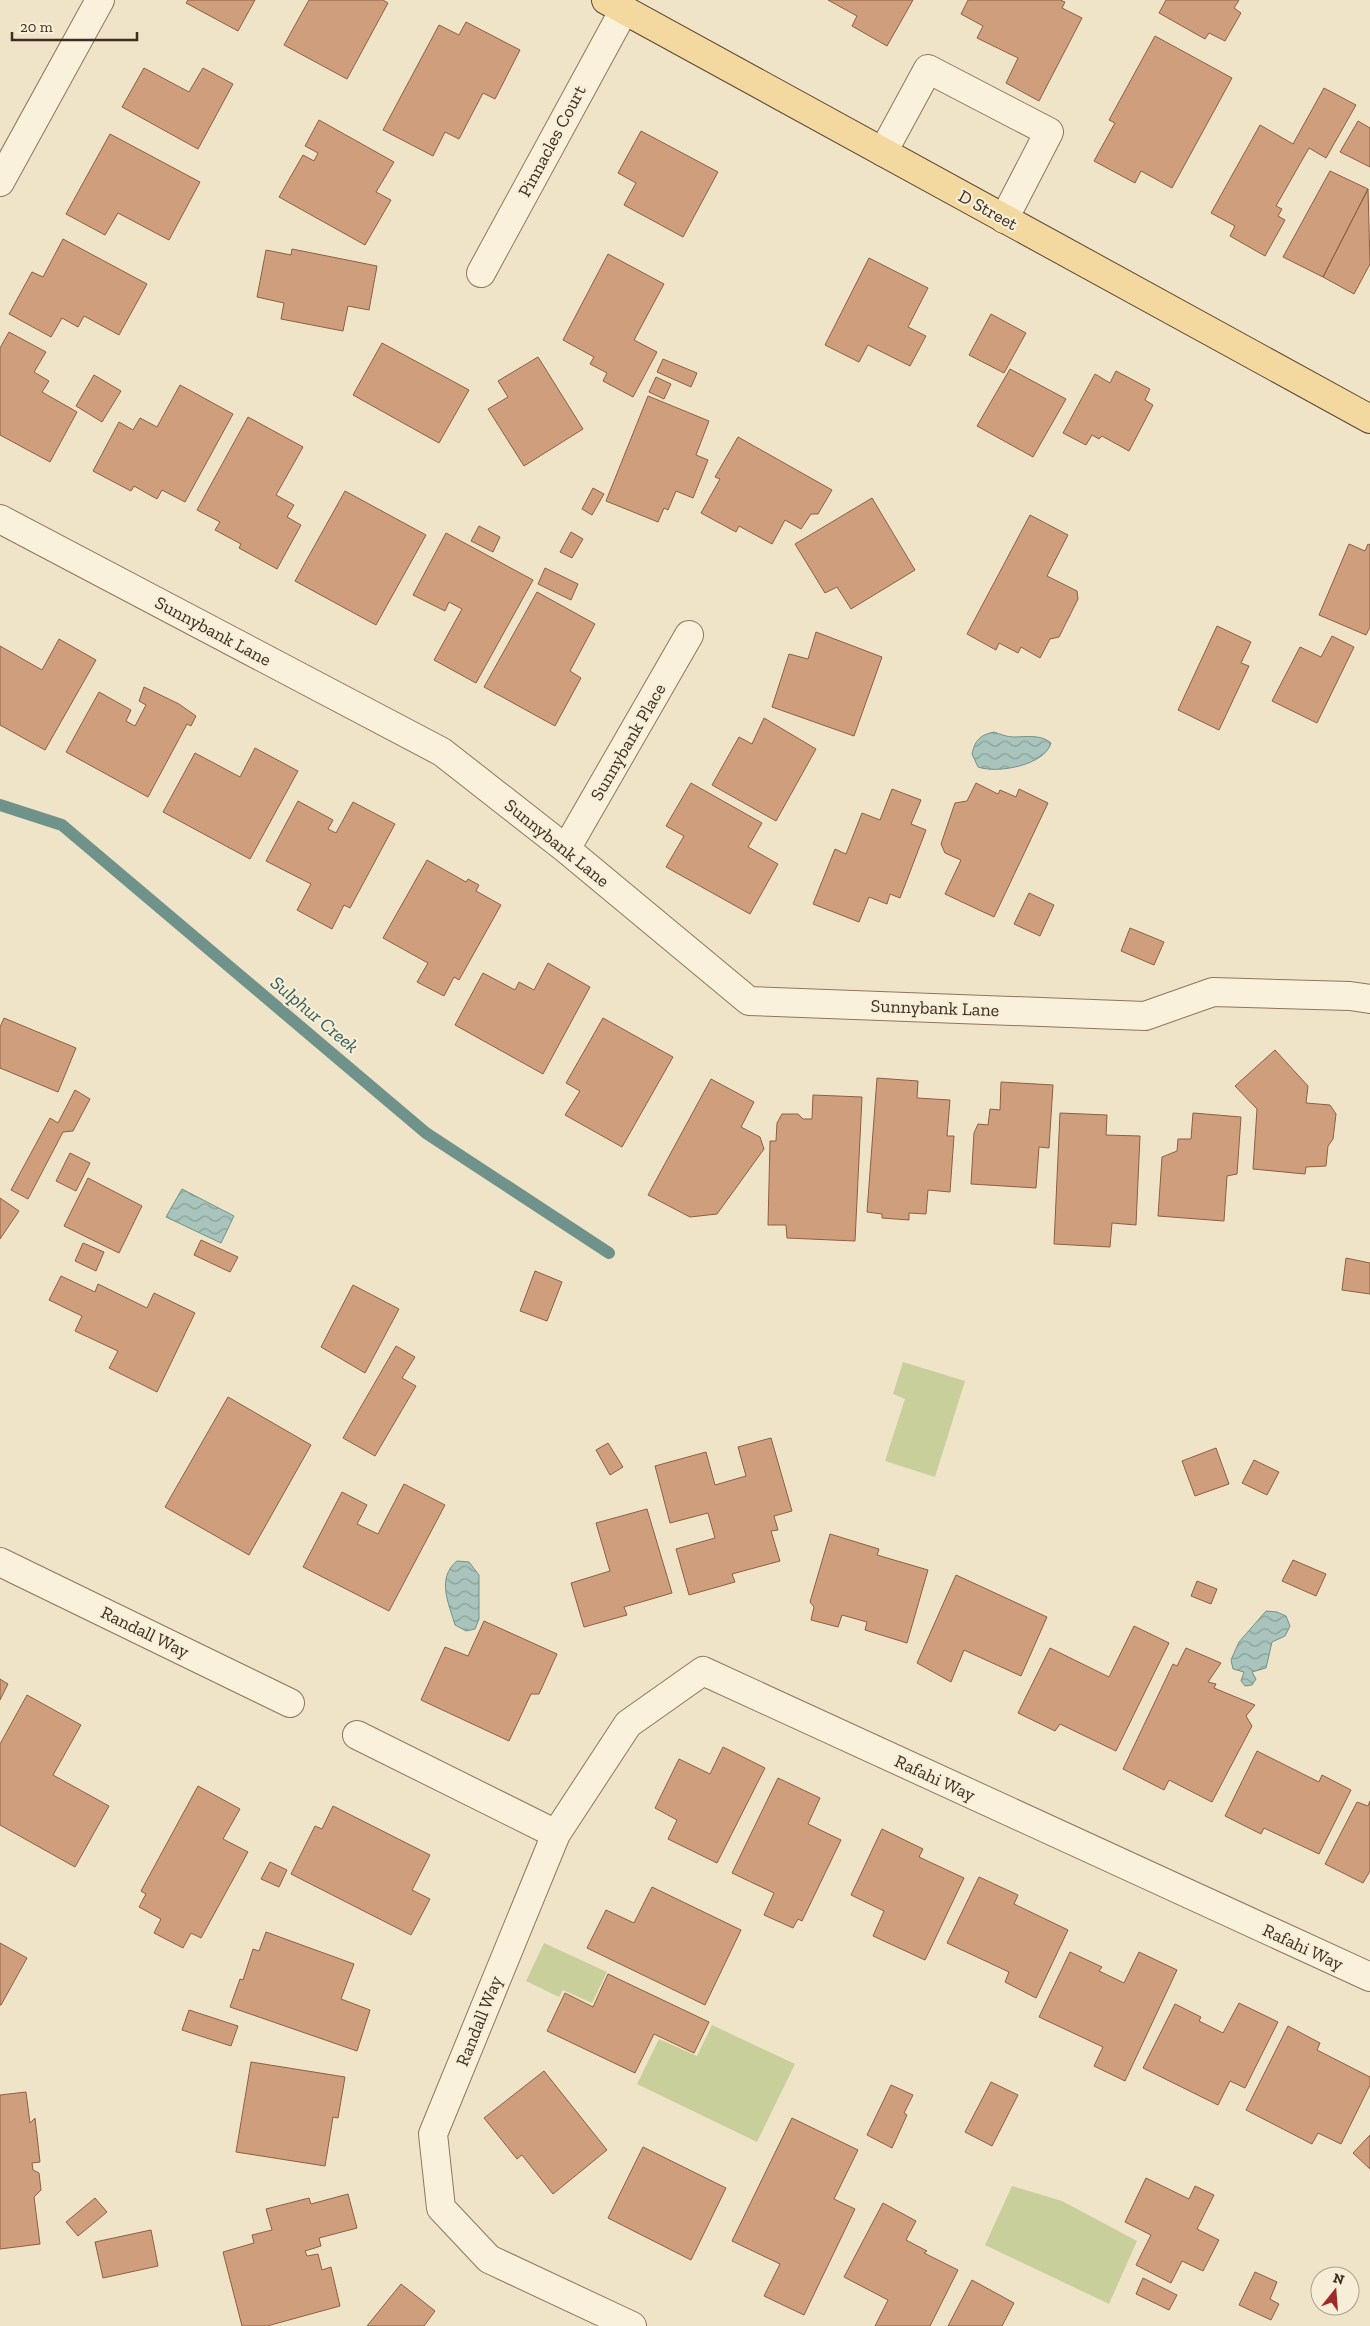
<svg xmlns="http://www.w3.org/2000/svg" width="1370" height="2326" viewBox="0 0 1370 2326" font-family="'Zilla Slab',serif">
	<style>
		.garden { fill: #c9cf9b }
		.water { fill: url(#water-waves); stroke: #6f938a }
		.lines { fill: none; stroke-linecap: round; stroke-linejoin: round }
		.stream { stroke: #6f938a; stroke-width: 12 }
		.building { fill: #cf9f7d; stroke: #8d5f41 }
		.minor-casing { stroke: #8d765c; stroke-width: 30 }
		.major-casing { stroke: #5b4430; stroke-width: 30 }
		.minor { stroke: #faf1dc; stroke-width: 28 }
		.major { stroke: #f3d9a0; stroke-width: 28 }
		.labels { text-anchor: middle; stroke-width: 4.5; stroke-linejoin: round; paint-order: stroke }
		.street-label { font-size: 18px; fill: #3d2e20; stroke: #f7eed8 }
		.water-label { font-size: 19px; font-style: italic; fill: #2f5d5a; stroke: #f7eed8 }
	</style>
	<defs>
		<pattern id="water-waves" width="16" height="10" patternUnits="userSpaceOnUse" patternTransform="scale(1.25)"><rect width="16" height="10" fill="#a9c4bc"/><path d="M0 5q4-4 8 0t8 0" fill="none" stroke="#8ba098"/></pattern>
	</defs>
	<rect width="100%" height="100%" fill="#f0e4c8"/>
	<path class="garden" d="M903,1362L965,1381L935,1477L885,1461L905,1399L893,1394Z
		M544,1943L607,1972L592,2003L563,1990L559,1997L526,1981Z
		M712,2025L795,2064L757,2142L637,2084L659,2039L697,2056Z
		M1012,2186L1062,2201L1137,2241L1109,2304L985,2245Z"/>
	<path class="water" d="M994,732C1000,734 1007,737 1013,737C1026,737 1041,734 1051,743C1045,765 998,774 978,767L972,754C975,740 980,735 994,732Z
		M182,1189L234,1216L221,1243L166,1217Z
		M457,1561L469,1562L479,1575V1619L475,1629L466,1631L455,1625C449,1604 436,1578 457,1561Z
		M1266,1611L1277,1612L1286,1616L1290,1626L1285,1636L1272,1642L1266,1668L1252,1672L1256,1679L1252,1685L1245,1686L1241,1681L1244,1672L1233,1669L1231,1660L1239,1642Z"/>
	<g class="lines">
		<path class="stream" d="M0,805L62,825L426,1133L609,1253"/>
	</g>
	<path class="building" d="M188,0H255L238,31L186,3Z
		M309,0H383L388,3L347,79L284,45Z
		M828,0H913L887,46L852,26L857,16Z
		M968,0H1060L1065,2L1062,8L1082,18L1039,101L1006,83L1018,58L977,38L983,26L961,14Z
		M1166,0H1239L1234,8L1241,13L1225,41L1209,33L1205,39L1159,13Z
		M466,22L520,50L495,99L483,93L459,139L445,132L433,156L383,130L439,25L459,35Z
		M1155,36L1232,78L1172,188L1141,171L1135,183L1094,161L1115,123L1109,120Z
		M144,68L189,92L203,68L233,84L198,149L122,107Z
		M1324,88L1356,105L1326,158L1309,148L1276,206L1282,209L1278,216L1285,220L1265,256L1230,236L1235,226L1211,213L1260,125L1293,144Z
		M319,120L394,162L376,192L391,200L365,245L279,197L303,155L314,161L318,153L305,146Z
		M1358,121L1370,128V167L1340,152Z
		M641,131L718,172L683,237L624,205L636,183L618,173Z
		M110,134L200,182L169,240L118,213L105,235L66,214Z
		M1330,171L1368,189L1323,277L1283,257Z
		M1368,189L1370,264L1354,294L1323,277Z
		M63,239L147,284L119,335L84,316L78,327L62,318L51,337L9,314L32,272L43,277Z
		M292,249L377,266L369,310L348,306L343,331L281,319L284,303L257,297L266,250L291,255Z
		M608,254L664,284L634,340L657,352L633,397L603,381L607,373L590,364L594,357L563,340Z
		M869,258L928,288L908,327L926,336L910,366L868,345L859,362L825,345Z
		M991,314L1026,333L1004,373L969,355Z
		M9,332L46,352L34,372L49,381L42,392L77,412L50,462L0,435V348Z
		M382,343L469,390L439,443L353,395Z
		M538,357L583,429L524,466L488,409L508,397L498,381Z
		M663,359L697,373L691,387L657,372Z
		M1010,369L1066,399L1033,457L977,426Z
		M1116,371L1150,389L1145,400L1153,405L1129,451L1102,436L1099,439L1092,435L1086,445L1063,433L1095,374L1110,383Z
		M94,375L121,391L102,422L76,406Z
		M656,377L671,384L664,399L649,392Z
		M180,385L233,414L185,502L162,490L157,499L134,486L131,491L93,471L119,422L133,430L140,418L157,427Z
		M648,396L709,421L696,455L708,460L693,498L676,491L668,510L664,508L658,522L606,501Z
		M248,417L303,447L276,495L294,505L287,517L301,525L277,569L239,548L241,544L215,530L220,522L197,510Z
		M738,437L832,490L818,514H811L801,529L785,520L772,544L739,526L736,532L701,513L720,479L715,477Z
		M593,488L604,494L592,515L582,509Z
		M345,491L426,535L376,625L295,581Z
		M872,498L915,570L851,609L837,587L825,593L795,544Z
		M1030,515L1068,535L1047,576L1077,591L1078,599L1059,637L1050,639L1040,658L1021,647L1018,653L999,643L996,650L967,634Z
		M479,526L500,537L493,552L471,541Z
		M571,532L583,539L572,558L560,552Z
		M446,533L533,580L476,683L434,660L462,609L449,602L445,611L413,595Z
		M1349,544L1365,551L1368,544L1370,545V627L1366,635L1319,615Z
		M545,568L578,584L571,600L538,584Z
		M537,592L595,624L570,671L581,678L555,726L484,687Z
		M1217,626L1251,642L1241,663L1249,666L1219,730L1178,710Z
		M816,632L882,657L854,736L772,707L789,654L808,659Z
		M1332,636L1354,647L1317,723L1272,701L1300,647L1321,657Z
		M59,639L96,660L45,750L0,725V646L42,670Z
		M144,687L179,704L196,716L191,726L187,724L148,797L66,752L99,692L131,710L126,721L135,726L146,705L139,701Z
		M764,718L816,749L776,821L712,785L739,737L752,744Z
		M255,748L298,771L250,859L163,812L195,753L240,777Z
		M691,783L762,823L748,847L778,864L750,914L666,867L684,836L666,826Z
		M976,783L998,794L1000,790L1016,797L1019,789L1048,803L994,917L945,894L961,860L945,853L941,844L955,803L967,801Z
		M892,789L921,800L911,824L926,830L900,898L890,894L887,904L869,897L859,922L813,904L835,849L846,854L862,813L880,820Z
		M298,801L333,820L328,829L336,833L353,802L395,824L350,908L344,905L332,929L297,910L311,884L266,861Z
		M427,860L466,882L468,879L479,885L476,891L501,905L459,980L454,977L444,996L417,982L428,963L383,938Z
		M1029,893L1054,905L1040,936L1014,924Z
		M1130,928L1164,942L1154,965L1121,951Z
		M548,963L590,987L543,1074L455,1025L483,973L515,990L519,982L534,990Z
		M4,1018L76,1048L58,1092L0,1068V1027Z
		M603,1018L673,1057L622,1147L565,1115L580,1091L566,1083Z
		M1275,1050L1308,1086L1306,1103L1330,1105L1336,1114L1333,1139L1328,1146L1326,1166L1306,1167L1305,1174L1253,1169L1257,1109L1235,1086Z
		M877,1078L918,1081L917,1098L950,1100L947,1136H954L950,1192L928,1190L926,1214L909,1213V1220L882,1218V1214L867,1212Z
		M711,1079L754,1102L741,1127L760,1137L764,1149L717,1214L690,1217L648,1195Z
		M1001,1082L1053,1085L1049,1148L1039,1147L1036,1188L971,1184L974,1133L978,1124L988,1125L990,1109L1000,1110Z
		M75,1090L90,1099L73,1131L63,1132L28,1199L11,1190L50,1118L58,1123Z
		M813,1095L862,1097L855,1241L787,1238L786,1225H768L770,1141H776L777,1123L782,1114H798L803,1119H812Z
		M1060,1113L1107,1115L1106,1135L1140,1136L1136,1225L1112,1223L1110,1247L1054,1244Z
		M1193,1113L1241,1117L1237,1174L1227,1176L1224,1221L1158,1216L1162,1157L1177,1151L1178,1139H1191Z
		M70,1153L90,1163L76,1191L56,1181Z
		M88,1178L142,1206L119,1253L64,1226Z
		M0,1198L19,1211L0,1239Z
		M201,1240L238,1257L230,1272L194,1255Z
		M83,1243L104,1252L96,1271L75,1261Z
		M1346,1258L1370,1263V1294L1342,1290Z
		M535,1271L562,1282L547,1321L520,1311Z
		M61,1276L95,1292L98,1284L147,1308L154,1293L195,1313L157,1392L109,1368L118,1351L75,1331L82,1316L49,1300Z
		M353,1285L399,1309L365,1373L321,1347Z
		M396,1346L415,1357L402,1378L416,1386L375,1456L343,1438Z
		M228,1397L311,1445L249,1555L165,1507Z
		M771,1438L792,1511L774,1516L778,1530L771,1531L780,1561L732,1574L735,1582L689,1595L676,1549L715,1538L708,1513L670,1523L655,1466L706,1452L715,1485L746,1476L738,1447Z
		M608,1443L623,1467L610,1475L596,1450Z
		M1216,1448L1229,1484L1195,1496L1182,1461Z
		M1254,1460L1279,1472L1267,1495L1242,1483Z
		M404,1484L445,1505L389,1611L303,1567L342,1492L367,1505L357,1524L378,1534Z
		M647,1509L672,1593L624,1607L627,1615L584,1627L571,1583L610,1571L596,1523Z
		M830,1534L879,1549L877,1555L928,1570L907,1643L865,1630L867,1622L842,1615L838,1627L811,1620L814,1607L810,1602Z
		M1293,1560L1326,1574L1316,1596L1282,1581Z
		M956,1575L1047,1617L1021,1676L964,1650L951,1682L917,1663Z
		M1197,1581L1217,1589L1211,1604L1191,1596Z
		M484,1621L557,1654L539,1694H531L509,1741L421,1700L445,1647L468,1656Z
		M1134,1626L1169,1643L1116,1751L1060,1724L1055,1731L1018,1713L1050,1648L1109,1677Z
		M1186,1648L1221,1663L1208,1682L1216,1684L1214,1688L1255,1705L1246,1716L1252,1726L1212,1802L1169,1780L1164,1790L1123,1769L1173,1664L1177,1666Z
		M0,1679L8,1684L0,1700Z
		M27,1695L81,1725L53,1775L109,1806L75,1867L0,1825V1744Z
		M723,1747L765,1768L717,1863L668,1839L677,1820L655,1808L679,1759L710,1774Z
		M1257,1751L1319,1782L1322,1775L1351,1790L1319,1854L1264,1828L1261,1834L1225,1816Z
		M778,1778L820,1798L808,1824L841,1840L802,1921L798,1919L793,1928L764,1915L774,1893L732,1873Z
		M198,1786L240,1809L223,1839L248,1852L201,1938L191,1933L183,1948L154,1933L161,1919L139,1907L146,1894L141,1891Z
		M1370,1801V1871L1363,1883L1325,1864L1357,1802L1368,1806Z
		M333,1806L430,1855L412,1890L430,1899L411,1935L291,1874L315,1826L322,1829Z
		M882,1829L923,1849L919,1857L964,1878L925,1960L873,1936L884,1911L851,1895Z
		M270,1862L287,1870L279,1887L261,1879Z
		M979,1877L1018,1895L1014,1904L1068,1930L1036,1998L1005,1982L1009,1972L947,1943Z
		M652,1887L741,1930L705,2005L587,1948L606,1910L634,1923Z
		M266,1932L354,1964L341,1999L370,2010L357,2051L230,2007L240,1979L243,1980L253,1949L259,1951Z
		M0,1943L27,1958L1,2005H0Z
		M1070,1952L1102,1967L1099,1971L1124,1983L1139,1952L1177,1970L1125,2081L1094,2066L1103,2047L1039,2017Z
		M608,1974L709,2022L694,2053L654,2034L635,2073L547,2031L565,1993L593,2007Z
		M1239,2003L1278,2022L1245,2088L1230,2081L1218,2105L1143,2068L1175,2004L1201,2017L1199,2021L1223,2033Z
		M189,2010L238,2026L231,2046L182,2030Z
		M1288,2026L1320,2043L1317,2050L1370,2077V2085L1341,2144L1318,2133L1312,2144L1246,2110Z
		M251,2062L345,2077L338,2118L333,2117L325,2166L236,2152Z
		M544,2071L607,2150L553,2194L522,2155L517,2159L484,2118Z
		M991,2082L1018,2095L992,2146L965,2132Z
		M891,2085L913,2095L904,2113L907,2115L892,2148L867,2135Z
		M26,2092L30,2123L35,2118L40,2162L32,2163L33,2170L39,2173L41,2190L34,2197L40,2244L0,2249V2095Z
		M792,2118L858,2150L834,2199L855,2209L804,2315L764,2296L780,2264L732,2241Z
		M1370,2135V2169L1353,2153Z
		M643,2147L726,2188L691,2260L608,2218Z
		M1146,2178L1189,2199L1195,2186L1214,2195L1197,2229L1219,2240L1203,2271L1182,2261L1171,2283L1136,2265L1151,2235L1125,2222Z
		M348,2194L357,2228L319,2238L321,2246L305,2251L307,2256L318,2254L322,2270L331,2267L340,2306L267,2326H242L223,2252L254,2243L252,2235L272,2230L266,2209L309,2198L311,2204Z
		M95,2198L107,2212L78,2236L66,2222Z
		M883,2203L916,2221L906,2240L927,2251L924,2253L958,2270L930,2326H875L888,2300L844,2277Z
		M151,2230L158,2266L103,2278L95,2242Z
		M1255,2272L1277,2282L1270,2299L1279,2304L1271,2320L1239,2305Z
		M1143,2278L1177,2295L1169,2310L1136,2294Z
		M972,2280L1014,2303L1002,2326H948Z
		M401,2284L435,2311L424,2326H367Z"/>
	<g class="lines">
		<g class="minor-casing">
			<path id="minor" d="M883,152L928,69L1049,132L1004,219
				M0,182L100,0
				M481,273L624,10
				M0,519L442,752L566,849L749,1001L1145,1016L1213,992L1350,996L1370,999
				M566,849L689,635
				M0,1562L290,1703
				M357,1735L556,1834
				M632,2326L489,2259L441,2208L433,2134L556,1834L628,1724L703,1671L1370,1977"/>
		</g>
		<g class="major-casing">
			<path id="major" d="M606,0L1370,419"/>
		</g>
		<use href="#minor" class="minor"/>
		<use href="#major" class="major"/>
	</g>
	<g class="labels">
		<g class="street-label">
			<text transform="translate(552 141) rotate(-62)" y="6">Pinnacles Court</text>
			<text transform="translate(988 210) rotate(29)" y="6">D Street</text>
			<text transform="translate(213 631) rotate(28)" y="6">Sunnybank Lane</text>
			<text transform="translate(628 742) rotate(-60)" y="6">Sunnybank Place</text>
			<text transform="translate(557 843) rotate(39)" y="6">Sunnybank Lane</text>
			<text transform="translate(935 1008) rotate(2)" y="6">Sunnybank Lane</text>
			<text transform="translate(145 1632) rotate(26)" y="6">Randall Way</text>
			<text transform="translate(935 1778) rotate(25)" y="6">Rafahi Way</text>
			<text transform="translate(1303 1947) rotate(25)" y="6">Rafahi Way</text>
			<text transform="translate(479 2021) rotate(-68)" y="6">Randall Way</text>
		</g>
		<g class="water-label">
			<text transform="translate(315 1014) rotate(40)" y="7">Sulphur Creek</text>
		</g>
	</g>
	<g transform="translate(1335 2291) rotate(17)"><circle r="24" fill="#f7eed8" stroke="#ada18e"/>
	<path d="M0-4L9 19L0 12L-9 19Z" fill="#9e2a2b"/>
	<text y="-8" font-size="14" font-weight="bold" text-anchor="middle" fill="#3d2e20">N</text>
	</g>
	<path d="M12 32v8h125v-8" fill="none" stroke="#3d2e20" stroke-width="2.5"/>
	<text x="20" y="32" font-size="15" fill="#3d2e20" stroke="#f7eed8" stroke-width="4" paint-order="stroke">20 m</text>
</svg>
